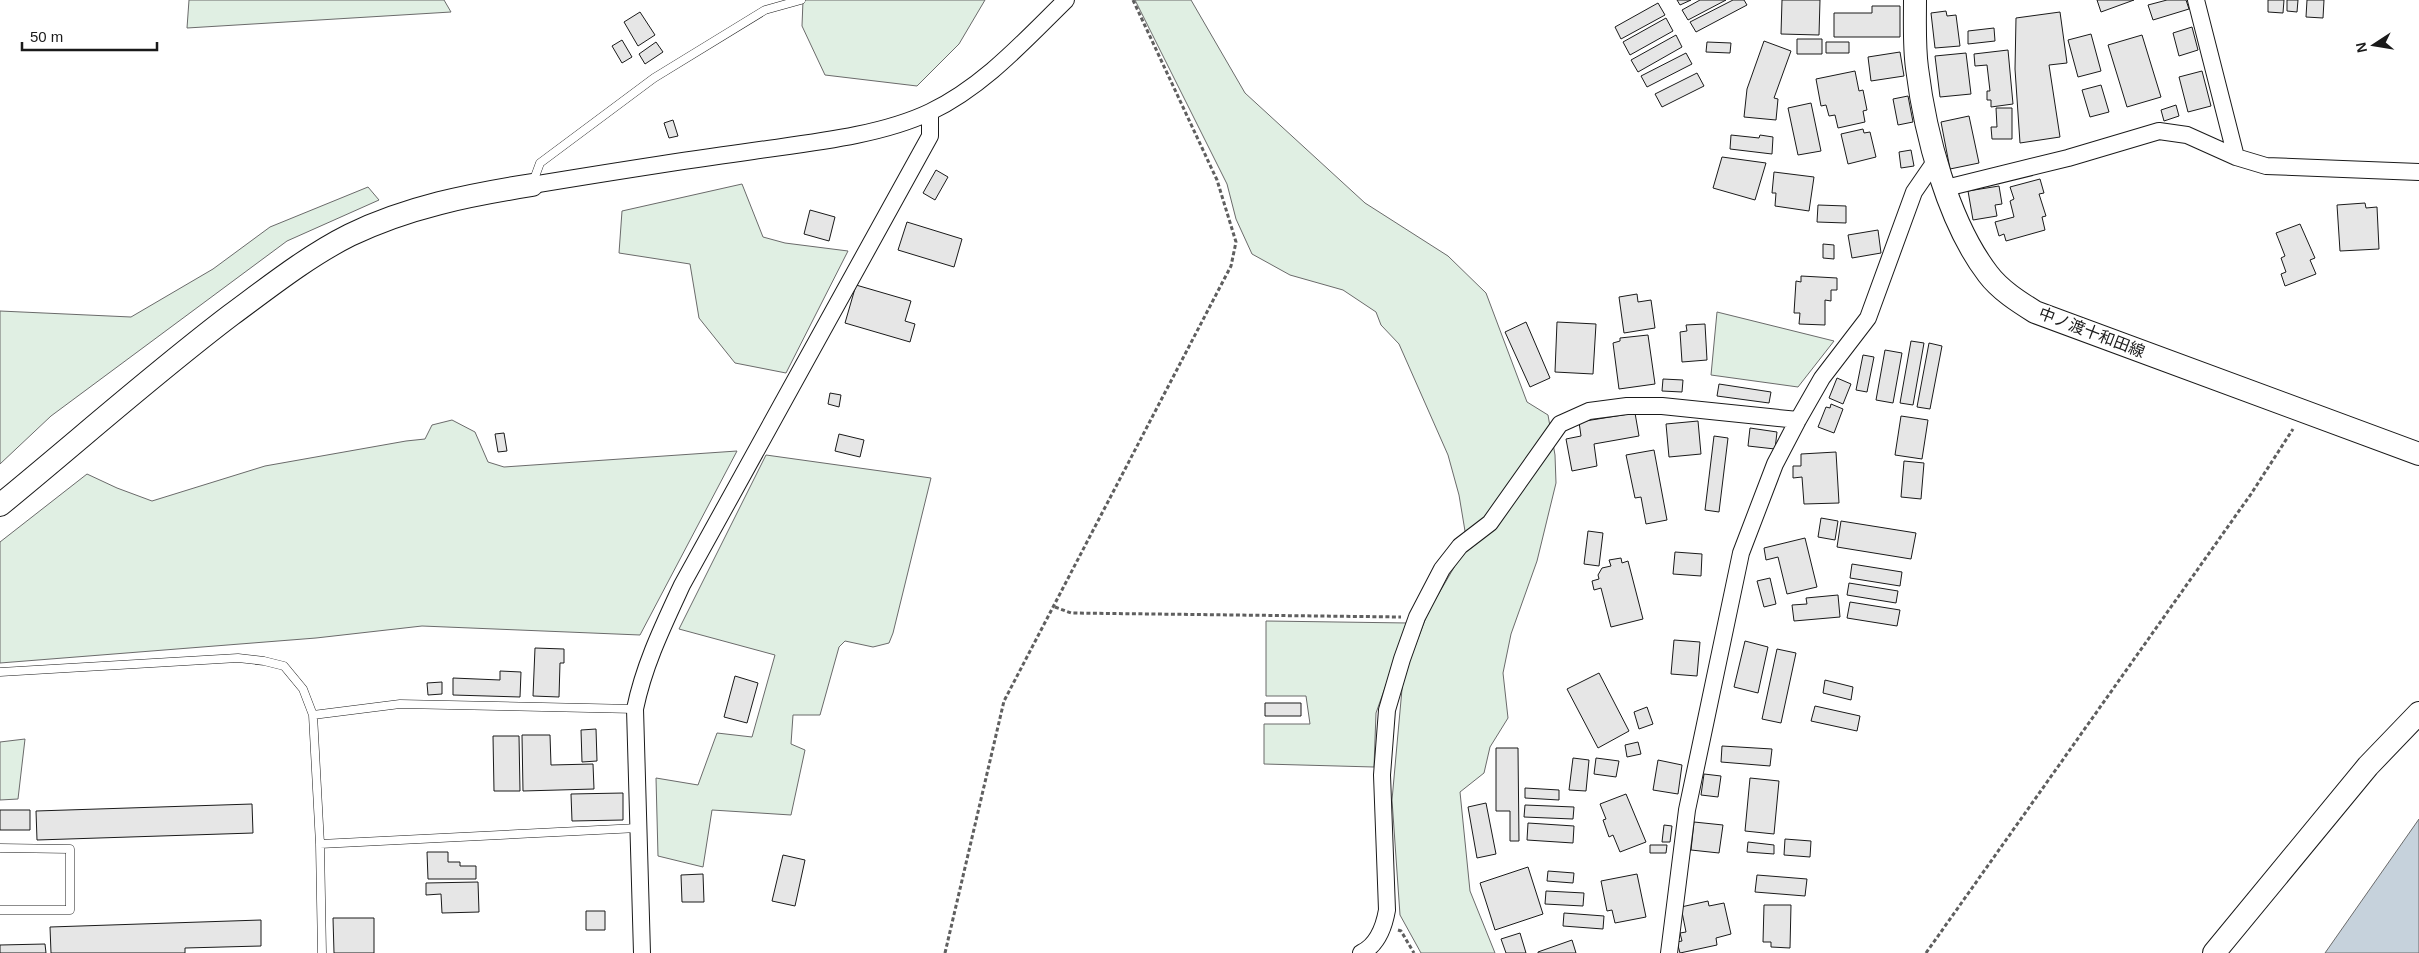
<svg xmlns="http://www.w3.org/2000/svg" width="2419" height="953" viewBox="0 0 2419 953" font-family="Helvetica,'Noto Sans JP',sans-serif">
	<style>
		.green { fill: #e0efe3; stroke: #6a6a6a }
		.water { fill: #c6d2dc; stroke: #6a6a6a }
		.building { fill: #e6e6e6; stroke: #1a1a1a }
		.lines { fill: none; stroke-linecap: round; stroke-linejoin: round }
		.lane-casing { stroke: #1a1a1a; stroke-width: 9 }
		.street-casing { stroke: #1a1a1a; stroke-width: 18 }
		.secondary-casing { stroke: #1a1a1a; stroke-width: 24 }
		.path { stroke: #5f5f5f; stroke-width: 3; stroke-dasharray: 4 2.5; stroke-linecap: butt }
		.lane { stroke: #fff; stroke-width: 8 }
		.street { stroke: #fff; stroke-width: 16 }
		.secondary { stroke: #fff; stroke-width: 22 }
		.labels { text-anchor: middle; stroke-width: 4; stroke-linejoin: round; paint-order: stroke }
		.street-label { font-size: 16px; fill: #1a1a1a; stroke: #fff }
	</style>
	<rect width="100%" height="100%" fill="#fff"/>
	<path class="green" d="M189,0H444L451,12L187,28Z
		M803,0H985L959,44L917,86L825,75L802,26Z
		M1135,0H1191L1245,93L1365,203L1448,256L1486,293L1527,402L1548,415L1555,455L1556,483L1537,561L1511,634L1503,673L1508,718L1490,747L1484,773L1460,792L1470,891L1495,953H1421L1400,915L1392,800L1403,678L1428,612L1463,552L1465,531L1459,495L1448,455L1399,344L1381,325L1376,312L1343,290L1290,275L1252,254L1236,219L1227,184Z
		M742,184L763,237L785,243L848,251L786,373L735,363L699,318L690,264L619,253L622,211Z
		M368,187L379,200L287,241L51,416L0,464V311L131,317L213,269L270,227Z
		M1717,312L1834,341L1798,387L1711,375Z
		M452,420L475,432L488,462L504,467L737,451L640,635L422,626L316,638L0,663V542L87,474L117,488L152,501L265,466L406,441L425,439L432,425Z
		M766,455L931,478L893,633L889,643L873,647L845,641L839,647L820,715H793L791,744L805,750L791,815L712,810L703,867L658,856L656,778L698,785L717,733L752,737L775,655L679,629Z
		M1266,621L1408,623L1376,713L1374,767L1264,764V724H1310L1306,696H1266Z
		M25,739L18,799L0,800V742Z"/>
	<path class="water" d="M2419,819V953H2325Z"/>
	<path class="building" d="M1677,0H1691L1680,5Z
		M1700,0H1726L1688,20L1682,10Z
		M1733,0H1744L1747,5L1696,32L1690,22Z
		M1782,0H1820L1819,35L1781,34Z
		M2097,0H2134L2101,12Z
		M2167,0H2186L2189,9L2153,20L2148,5Z
		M2268,0H2284L2283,13L2268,12Z
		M2287,0H2298L2297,12L2287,11Z
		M2307,0H2324L2323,18L2306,17Z
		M1658,3L1665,15L1621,39L1615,27Z
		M1872,6H1900V37H1834V13H1872Z
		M1946,11L1947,16L1956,15L1960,46L1935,48L1931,13Z
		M640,12L655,35L638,46L624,22Z
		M2060,12L2067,63L2049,65L2060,137L2020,143L2015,69L2016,18Z
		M1666,18L1673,31L1630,55L1623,42Z
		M2192,27L2198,50L2179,56L2173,33Z
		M1994,28L1995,41L1968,44V31Z
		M2091,34L2101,71L2078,77L2068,40Z
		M1676,35L1682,47L1638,72L1631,60Z
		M2142,35L2161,97L2127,107L2108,45Z
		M1797,39H1822V54H1797Z
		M622,40L632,57L622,63L612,46Z
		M1764,41L1791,51L1774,98L1778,99L1776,120L1744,117L1747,89Z
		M656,42L663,52L645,64L639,54Z
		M1707,42L1731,43L1730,53L1706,52Z
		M1826,42H1849V53H1826Z
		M2008,50L2013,104L1991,107V100H1987V91H1990L1987,65L1975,66L1974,54Z
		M1900,52L1904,76L1871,81L1868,57Z
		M1686,53L1692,64L1647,87L1641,76Z
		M1966,53L1971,94L1940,97L1935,56Z
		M1855,71L1859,91L1863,90L1867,110L1863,111L1865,122L1838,128L1835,115L1829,116L1826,105L1821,106L1816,79Z
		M2202,71L2211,106L2188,112L2179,77Z
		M1697,73L1704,86L1662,107L1655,94Z
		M2101,85L2109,112L2090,117L2082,90Z
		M1908,96L1913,122L1898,125L1893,99Z
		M1811,103L1821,151L1798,155L1788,108Z
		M2176,105L2179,116L2164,121L2161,110Z
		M1996,108H2012V139H1992L1991,127H1997Z
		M1969,116L1979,163L1950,169L1941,122Z
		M673,120L678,136L669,138L664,123Z
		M1863,129L1864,133L1870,132L1876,157L1848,164L1841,134Z
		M1731,135L1759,138L1760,135L1773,137L1772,154L1730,149Z
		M1911,150L1914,166L1901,168L1899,152Z
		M1722,157L1766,163L1755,200L1713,188Z
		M936,170L948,177L935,200L923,193Z
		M1774,172L1814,177L1809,211L1775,206L1776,193H1772Z
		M2040,179L2044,193L2039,194L2046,216L2042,217L2045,230L2006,241L2004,234L1999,236L1995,222L2014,217L2010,201L2014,199L2010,187Z
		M1999,186L2002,204L1995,205L1997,216L1973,220L1968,191Z
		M2365,203L2366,208L2377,207L2379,249L2340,251L2337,205Z
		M1818,205L1846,206V223L1817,222Z
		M810,210L835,217L829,241L804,234Z
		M907,222L962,239L954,267L898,250Z
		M2300,224L2315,258L2310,260L2316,274L2285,286L2281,274L2286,272L2281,258L2285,256L2276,233Z
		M1878,230L1881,253L1852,258L1848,235Z
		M1823,244L1834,245V259L1823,258Z
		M1801,276L1837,278V290H1831V301L1825,300V325L1799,324L1800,313H1794L1796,281L1801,282Z
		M856,285L911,301L905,321L915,324L910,342L845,323Z
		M1637,294L1638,302L1651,300L1655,328L1624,333L1619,297Z
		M1526,322L1550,378L1530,387L1505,332Z
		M1557,322L1596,324L1593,374L1555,372Z
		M1705,324L1707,360L1682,362L1680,332L1687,331L1686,325Z
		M1648,335L1655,384L1619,389L1613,343L1620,341V338Z
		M1911,341L1924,343L1913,405L1900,403Z
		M1929,343L1942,346L1930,409L1917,407Z
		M1885,350L1902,353L1893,403L1876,400Z
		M1863,355L1874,357L1867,392L1856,390Z
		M1837,378L1851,384L1843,404L1829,398Z
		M1663,379L1683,380L1682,392L1662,391Z
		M1719,384L1771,392L1769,403L1717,396Z
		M830,393L841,395L839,407L828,404Z
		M1831,404L1843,409L1834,433L1818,427L1826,407L1830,408Z
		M1635,413L1639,436L1594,444L1597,466L1572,471L1566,439L1581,436L1579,422Z
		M1901,416L1928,420L1922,459L1895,455Z
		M1698,421L1701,454L1669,457L1666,424Z
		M1750,428L1777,432L1775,449L1748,446Z
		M504,433L507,451L498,452L495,434Z
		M839,434L864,440L860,457L835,451Z
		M1714,436L1728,438L1719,512L1705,510Z
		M1654,450L1667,520L1646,524L1641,497L1635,498L1626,455Z
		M1836,452L1839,503L1804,504L1802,477L1793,478V466H1801V454Z
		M1904,461L1924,463L1921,499L1901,497Z
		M1821,518L1838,521L1835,540L1818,537Z
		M1841,521L1916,533L1911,559L1837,547Z
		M1588,531L1603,533L1599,566L1584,564Z
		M1805,538L1817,587L1787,594L1778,557L1766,560L1764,548Z
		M1675,552L1702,554L1701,576L1673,574Z
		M1621,558L1622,563L1628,561L1643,619L1611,627L1601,588L1594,590L1592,581L1599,579L1598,575L1602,568L1611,566L1609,560Z
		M1852,564L1902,572L1900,586L1850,578Z
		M1770,578L1776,604L1764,607L1757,581Z
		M1849,583L1898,591L1896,603L1847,595Z
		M1838,595L1840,617L1794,621L1792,605L1807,604L1806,598Z
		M1850,602L1900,610L1897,626L1847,618Z
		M1674,640L1700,642L1697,676L1671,674Z
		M1745,641L1768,647L1758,693L1734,687Z
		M535,648L564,649V663H560L559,697L533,696Z
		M1777,649L1796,653L1781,723L1762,719Z
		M500,671L521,672L520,697L453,695V678L500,680Z
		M1599,673L1629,731L1598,748L1567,689Z
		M735,676L758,683L747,723L724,717Z
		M1825,680L1853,687L1851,700L1823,693Z
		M442,682V694L428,695L427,683Z
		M1265,703H1301V716H1265Z
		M1815,706L1860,716L1857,731L1811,721Z
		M1647,707L1653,724L1639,729L1634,712Z
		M596,729L597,761L582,762L581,730Z
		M522,735H550L551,765L593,764L594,789L523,791Z
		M493,736H519L520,791H494Z
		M1638,742L1641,754L1627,757L1625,745Z
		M1722,746L1772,749L1770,766L1721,762Z
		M1496,748H1518L1519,841H1510V811H1496Z
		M1573,758L1589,760L1586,791L1569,790Z
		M1596,758L1619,761L1616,777L1594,774Z
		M1658,760L1682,765L1678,794L1653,790Z
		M1704,774L1721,776L1718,797L1701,795Z
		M1750,778L1779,781L1774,834L1745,831Z
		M1525,788L1559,790V800L1525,798Z
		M623,793V820L572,821L571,794Z
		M1626,794L1646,842L1620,852L1613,835L1609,837L1603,820L1606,819L1600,804Z
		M1486,803L1496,854L1477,858L1468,807Z
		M252,804L253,833L37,840L36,811Z
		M1525,805L1574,807L1573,819L1524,817Z
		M0,810H30V830H0Z
		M1694,822L1723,825L1719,853L1691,850Z
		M1528,823L1574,826L1573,843L1527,840Z
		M1664,825L1672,826L1670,842H1662Z
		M1785,839L1811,841L1810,857L1784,855Z
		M1748,842L1774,845V854L1747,852Z
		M1650,845H1667L1666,853H1650Z
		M427,852H448V862H460V866H476V879H428Z
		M783,855L805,860L795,906L772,901Z
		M1528,867L1543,914L1495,930L1480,883Z
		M1548,871L1574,873L1573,883L1547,881Z
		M703,874L704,902H682L681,875Z
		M1637,874L1646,917L1615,923L1612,910L1607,911L1601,881Z
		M1757,875L1807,879L1805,896L1755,892Z
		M478,882L479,912L442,913L441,894L426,895V883Z
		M1546,891L1584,893L1583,906L1545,904Z
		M1708,901L1709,906L1724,903L1731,934L1716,938L1717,945L1680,953L1677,942L1682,941L1680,933L1686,932L1681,907Z
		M1764,905H1791L1790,948L1771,947V942H1763Z
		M586,911H605V930H586Z
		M1564,913L1604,916L1603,929L1563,926Z
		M333,918H374V953H334Z
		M261,920V946L185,948V953H51L50,927Z
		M1520,933L1526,953H1506L1501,939Z
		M1572,940L1576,953H1538V952Z
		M45,944L46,953H0V945Z"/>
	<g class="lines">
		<g class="lane-casing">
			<path id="lane" d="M533,182L540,163L654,78L765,10L801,0
				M0,672L238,658L264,661L284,666L303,689L313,715L320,844L322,953
				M313,715L400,704L635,709
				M320,844L638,828
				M0,848L70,849V910H0"/>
		</g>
		<g class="street-casing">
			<path id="street" d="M2196,0L2236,157
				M532,185C605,173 679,161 753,151C808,143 880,136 930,112C984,86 1024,41 1066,0
				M1946,188L2068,158L2159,131L2187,135L2236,157L2266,166L2419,172
				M642,953L635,709C644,665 663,626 682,585L930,136V112
				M1361,953C1378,945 1384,927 1387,910L1382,775L1387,710L1402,659L1417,617L1442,569L1460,546L1490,523L1560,424L1589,411L1627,406H1662L1798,420
				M1669,953L1687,810L1741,553L1775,464L1798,420L1822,378L1868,318L1914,192L1936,160"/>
		</g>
		<g class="secondary-casing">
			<path id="secondary" d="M1915,0C1915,23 1914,46 1917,68C1925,134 1948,222 1988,274C2000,290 2019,302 2035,312L2419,454
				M0,505C77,442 152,375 231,315C269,287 308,256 350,235C408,207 469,195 532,185
				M2214,953L2368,766L2419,713"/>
		</g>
		<path class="path" d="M1055,607L1071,613L1401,617
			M1398,930L1401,931L1414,953
			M945,953L1004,701L1231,266L1236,242L1217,180L1133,0
			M1926,953L2251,494L2293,429"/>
		<use href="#lane" class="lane"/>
		<use href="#street" class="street"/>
		<use href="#secondary" class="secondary"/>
	</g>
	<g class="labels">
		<g class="street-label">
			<text transform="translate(2092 332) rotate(21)" y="6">中ノ渡十和田線</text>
		</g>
	</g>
	<g transform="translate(2374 45) rotate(258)" stroke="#ffffff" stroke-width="4" paint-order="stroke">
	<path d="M0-4L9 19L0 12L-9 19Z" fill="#1a1a1a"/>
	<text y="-8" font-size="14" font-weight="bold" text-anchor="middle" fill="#1a1a1a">N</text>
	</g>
	<path d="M22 42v8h135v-8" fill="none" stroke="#1a1a1a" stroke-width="2.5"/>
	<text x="30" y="42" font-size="15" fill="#1a1a1a" stroke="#ffffff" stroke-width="4" paint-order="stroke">50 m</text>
</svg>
